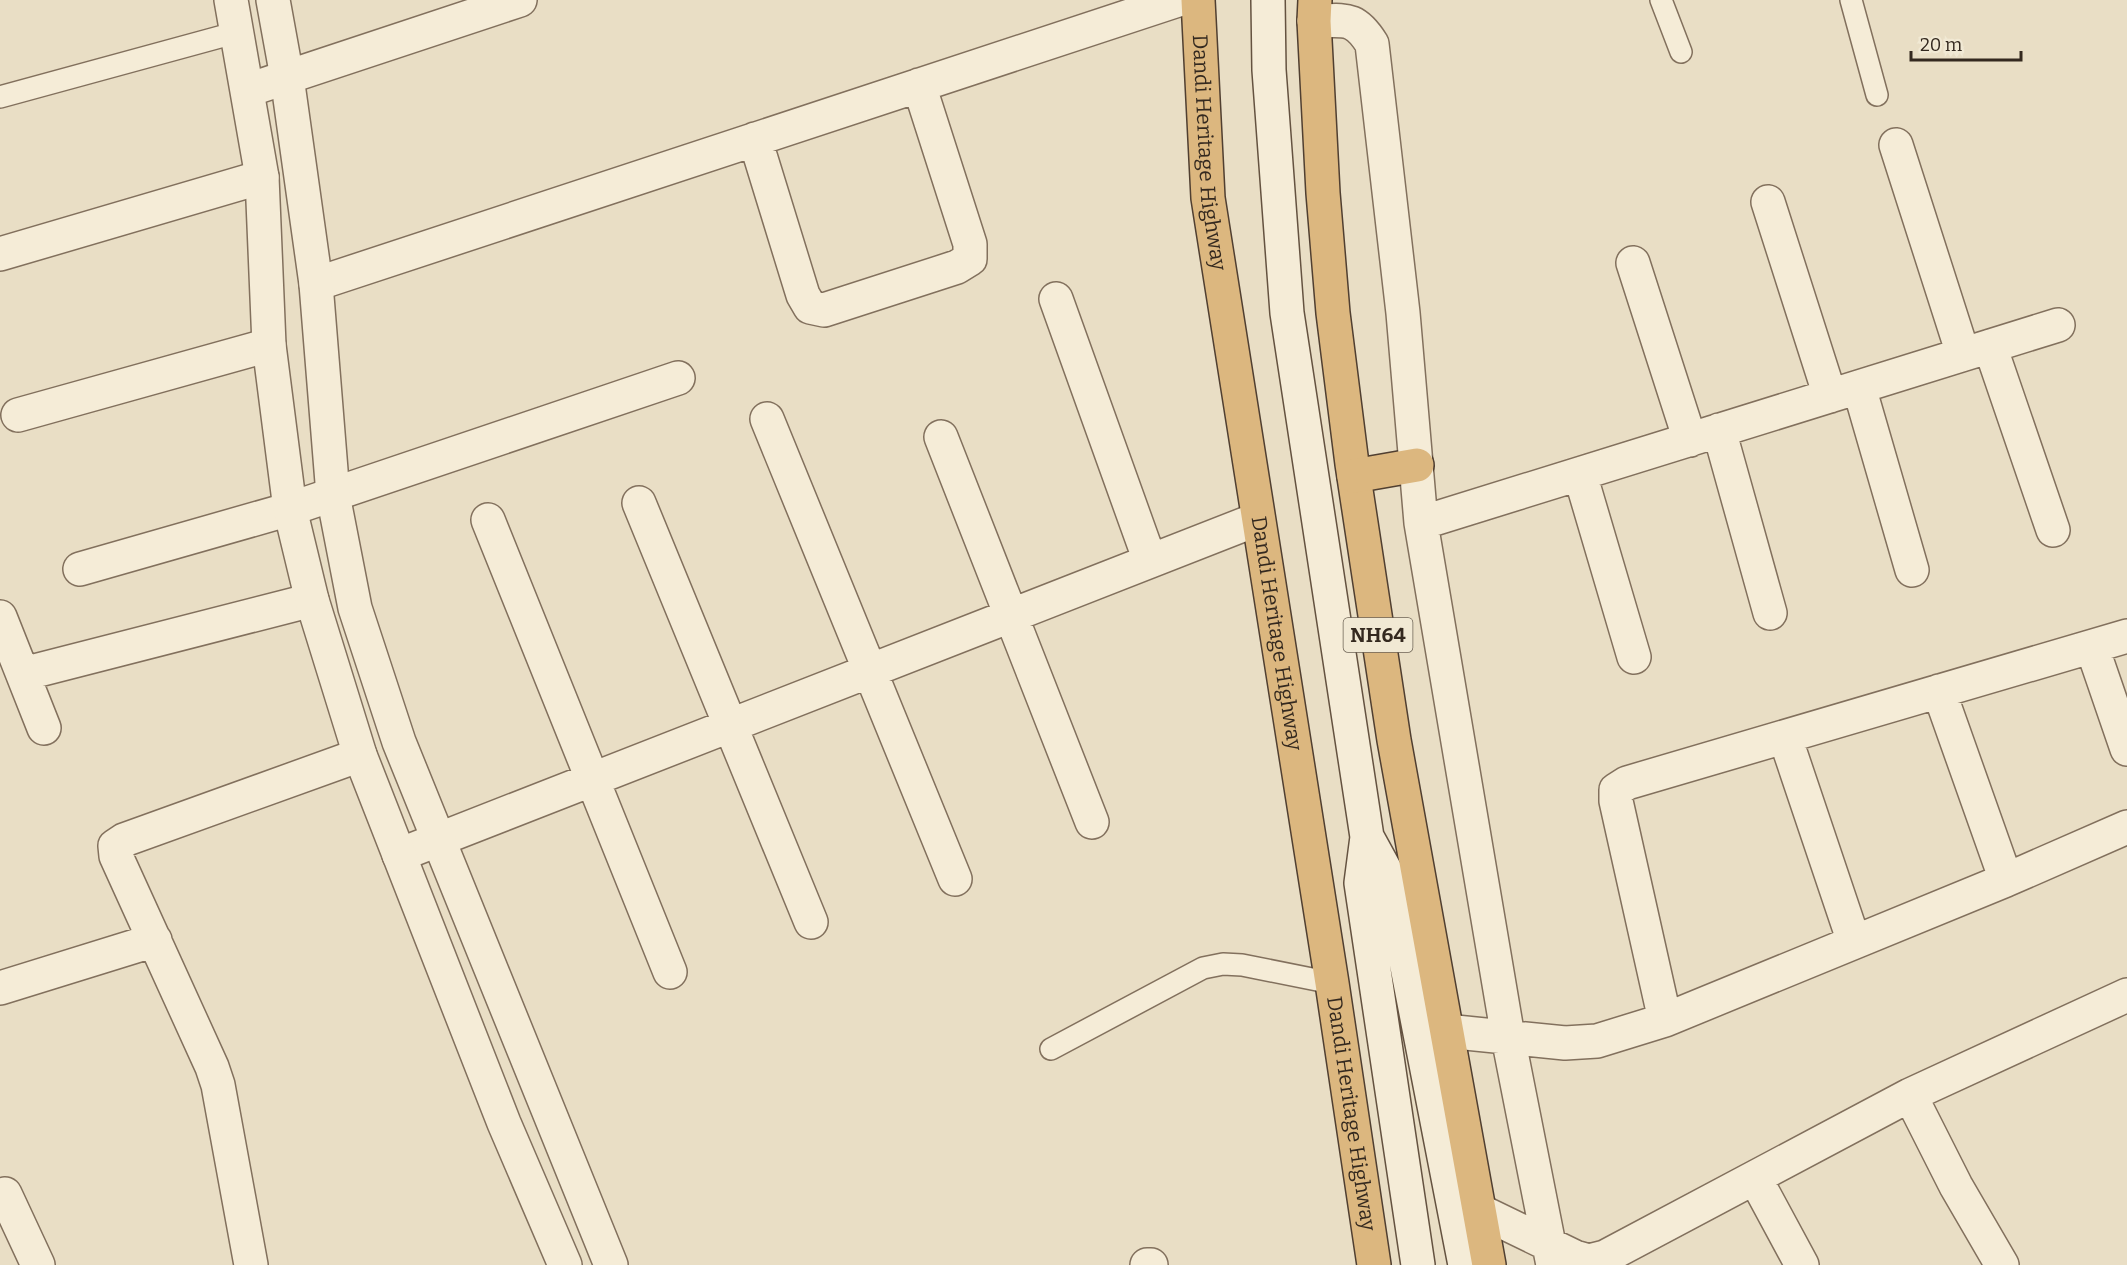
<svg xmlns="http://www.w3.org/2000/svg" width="2127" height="1265" viewBox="0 0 2127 1265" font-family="Bitter,serif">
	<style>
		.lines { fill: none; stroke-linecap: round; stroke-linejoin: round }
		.service-casing { stroke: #82705d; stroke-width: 24 }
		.minor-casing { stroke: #82705d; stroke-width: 36 }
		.tertiary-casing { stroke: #82705d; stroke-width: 36 }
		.secondary-casing { stroke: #645240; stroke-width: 36 }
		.trunk-casing { stroke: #503f31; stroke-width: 36 }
		.service { stroke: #f5ecd7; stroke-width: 21 }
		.minor { stroke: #f5ecd7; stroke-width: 33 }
		.tertiary { stroke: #f5ecd7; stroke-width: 33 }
		.secondary { stroke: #f5ecd7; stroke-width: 33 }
		.trunk { stroke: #dcb77f; stroke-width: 33 }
		.labels { text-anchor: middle; stroke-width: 6; stroke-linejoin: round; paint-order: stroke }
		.shield { fill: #f1e9d4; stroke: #6d6355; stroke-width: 1.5 }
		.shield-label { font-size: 20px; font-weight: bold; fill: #34291f }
		.street-label { font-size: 21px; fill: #34291f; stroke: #f1e9d4 }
	</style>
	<rect width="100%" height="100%" fill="#e9dec5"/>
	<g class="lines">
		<g class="service-casing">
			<path id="service" d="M1661,0L1681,52
				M1851,0L1877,95
				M0,97L238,32
				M1051,1049L1203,968L1223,964L1242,965L1332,983"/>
		</g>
		<g class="minor-casing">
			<path id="minor" d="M1314,21C1344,21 1354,15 1372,44L1403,313L1421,523L1508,1037L1553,1265
				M248,90L520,0
				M755,139L803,295L810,307L824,310L957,267L970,259V244L919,85
				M1896,145L1963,354
				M1768,202L1830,396
				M0,254L262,177
				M1633,263L1690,440
				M316,284L1178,0
				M1056,299L1150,561
				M1990,346L2053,530
				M1859,387L1912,570
				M18,415L269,345
				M767,419L955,879
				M1719,430L1770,613
				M941,437L1092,822
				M1580,474L1634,657
				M639,503L811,922
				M488,520L670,972
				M1421,523L2058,325
				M80,569L290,509L678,378
				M0,617L44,728
				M2092,647L2127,749
				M23,674L312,600
				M1939,691L2006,880
				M1785,737L1854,942
				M399,855L1258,519
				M0,988L155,940
				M1665,1020L1616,801V790L1627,783L2127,636
				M1446,1031L1565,1043L1597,1041L1665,1020L2006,880L2127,827
				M1910,1095L1956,1186L2002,1265
				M1755,1178L1802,1265
				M5,1194L38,1265
				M1480,1211L1575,1257L1589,1261L1605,1257L1910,1095L2127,995
				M251,1265L218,1085L212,1067L116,856L115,846L124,840L360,755
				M1147,1265H1151"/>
		</g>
		<g class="tertiary-casing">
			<path id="tertiary" d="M231,0L262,177L269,345L290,509L312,600L360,755L504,1123L565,1265
				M273,0L287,77L316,284L333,495L355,608L399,742L611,1265"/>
		</g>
		<g class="secondary-casing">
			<path id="secondary" d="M1268,0L1269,70L1287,313L1367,837L1361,883L1418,1265
				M1367,837L1390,879L1465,1265"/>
		</g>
		<g class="trunk-casing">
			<g id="trunk">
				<path id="s1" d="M1198,0L1208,198L1332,983L1374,1265"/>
				<path d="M1315,0L1314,21L1323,193L1333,313L1352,464L1394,740L1489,1265"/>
				<path d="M1354,476L1417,465"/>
			</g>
		</g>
		<use href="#service" class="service"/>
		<use href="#minor" class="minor"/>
		<use href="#tertiary" class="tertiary"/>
		<use href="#secondary" class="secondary"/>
		<use href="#trunk" class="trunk"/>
	</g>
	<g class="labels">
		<rect class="shield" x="1343.5" y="618" width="69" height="34" rx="4.5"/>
		<g class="shield-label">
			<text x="1378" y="642">NH64</text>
		</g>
		<g class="street-label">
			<text dy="7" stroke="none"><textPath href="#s1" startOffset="153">Dandi Heritage Highway</textPath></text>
			<text dy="7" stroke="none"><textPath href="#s1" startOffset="639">Dandi Heritage Highway</textPath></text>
			<text dy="7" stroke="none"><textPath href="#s1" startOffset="1125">Dandi Heritage Highway</textPath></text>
		</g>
	</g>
	<path d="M1911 51v9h110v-9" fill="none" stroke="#34291f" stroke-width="3"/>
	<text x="1920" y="51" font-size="18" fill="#34291f" stroke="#f1e9d4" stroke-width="4.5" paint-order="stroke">20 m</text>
</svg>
